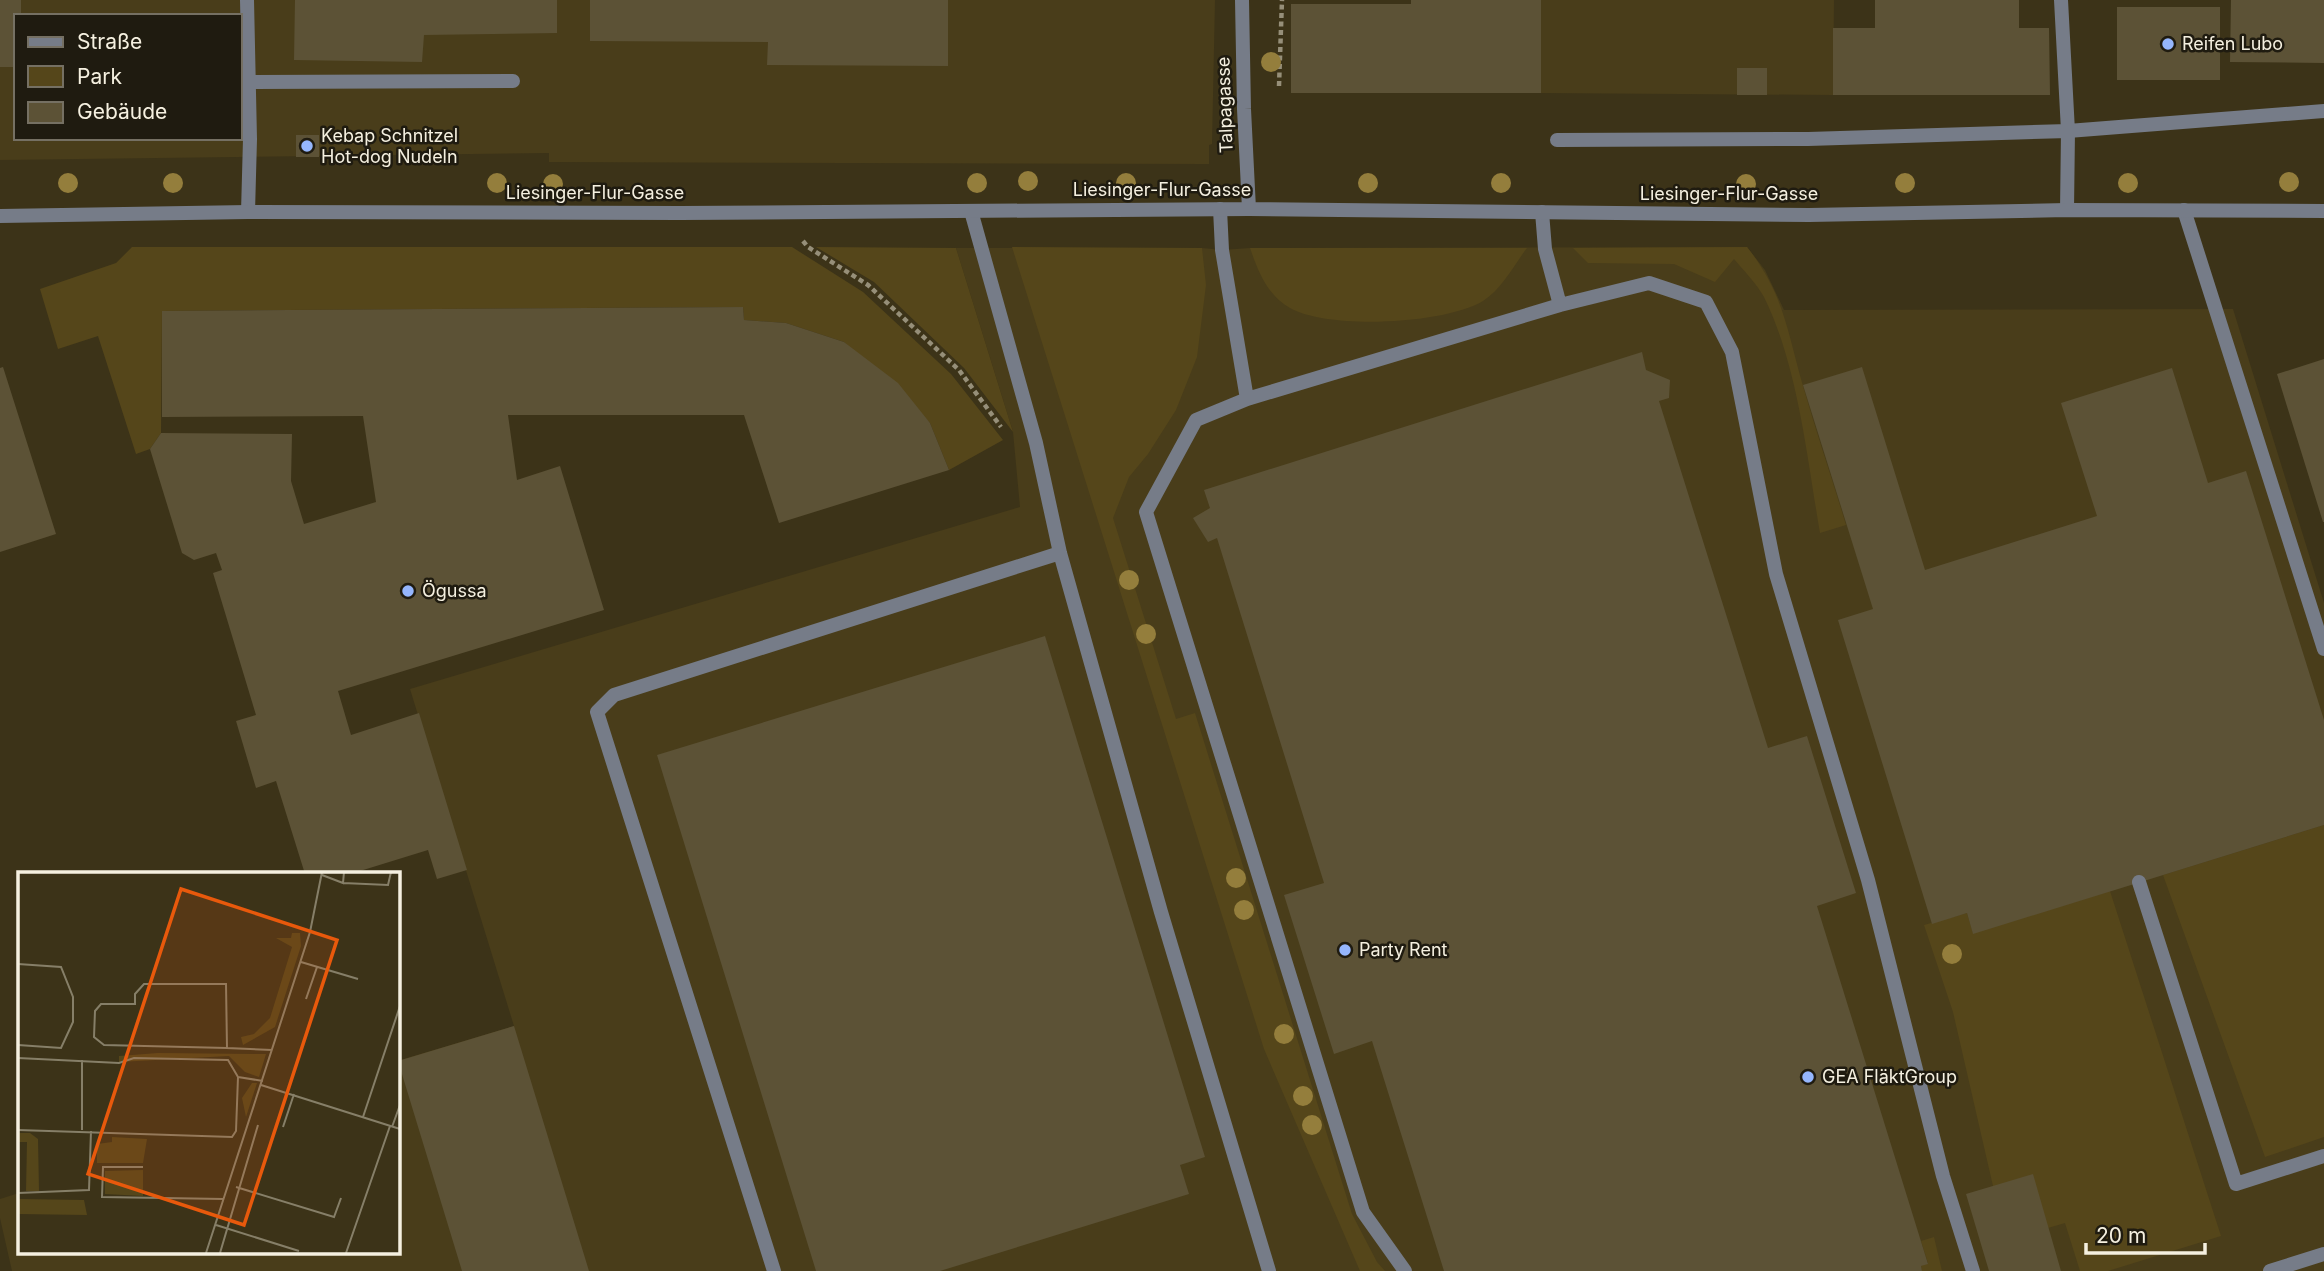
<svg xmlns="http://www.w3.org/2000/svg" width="2324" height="1271" viewBox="0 0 2324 1271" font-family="Inter,sans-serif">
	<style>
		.built { fill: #493d1a; fill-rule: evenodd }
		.green { fill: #55461a }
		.building { fill: #5c5236 }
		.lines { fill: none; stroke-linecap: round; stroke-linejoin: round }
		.path { stroke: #968f79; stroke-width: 4.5; stroke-dasharray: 5 3.5; stroke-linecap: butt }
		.service { stroke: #767c88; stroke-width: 14 }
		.minor { stroke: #767c88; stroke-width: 14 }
		.tree { fill: #947e3c }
		.poi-dot { fill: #95b6fd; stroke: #1f1b10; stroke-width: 2.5 }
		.labels { text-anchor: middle; stroke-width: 5; stroke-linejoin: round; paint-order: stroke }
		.poi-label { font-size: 18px; fill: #f5f0e0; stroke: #1f1b10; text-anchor: start }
		.street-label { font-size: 18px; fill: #f5f0e0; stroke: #1f1b10 }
		.inset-road { fill: none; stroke: #867f68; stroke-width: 2 }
		.view { fill: #e8590c; fill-opacity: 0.15; stroke: #e8590c; stroke-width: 3.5 }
		.inset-edge { fill: none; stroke: #f5f0e0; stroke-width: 3.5 }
	</style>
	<rect width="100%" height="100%" fill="#3c3318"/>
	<path class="built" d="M0,0H1215L1212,144L1209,145V164L549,162V153L0,160ZM16,16H240V138H16Z
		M1541,0H1834L1833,95L1541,93Z
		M1747,247L1765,270L1784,310L2233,309L2324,603V1271H12L0,1218V1199L19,1193V1252H397V1061L514,1026L410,689L1020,507L1013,432L956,248H1202L1222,250L1250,248Z"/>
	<path class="green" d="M132,247H792L863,292L951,374L1003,440L949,470L930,423L844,342L786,323L744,320L743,307L162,311L161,433L150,449L136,454L98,336L58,349L40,289L116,263Z
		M816,247L956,248L1013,432L964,368L874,282Z
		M1012,247L1202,248L1206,285L1197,357L1176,410L1148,454L1129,477L1113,518L1176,719L1195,713L1352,1214L1377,1262L1385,1271H1360L1264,1049Z
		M1747,247C1784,294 1787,330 1803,386C1816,432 1832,478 1846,525L1820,533C1807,458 1798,366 1764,297C1757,284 1744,271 1734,259L1715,282L1674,264L1588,263L1573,248Z
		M1250,248H1527C1514,265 1502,289 1483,301C1445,324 1329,330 1290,308C1267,295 1258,271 1250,248Z
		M2324,825V1137L2265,1157L2163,875Z
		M2110,891L2221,1236L2108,1271H2080L2065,1223L2048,1228L1993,1186L1953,1012L1924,925L1967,913L1973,933Z
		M1934,1237L1942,1271H1922L1921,1266L1928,1263L1921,1241Z"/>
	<path class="building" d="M0,0H21V16H16V67H0Z
		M295,0H557V33L424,35L422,62L294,60Z
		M590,0H948V66L767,65L768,42L590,41Z
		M1411,0H1541V93H1291V4H1411Z
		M1875,0H2019V28H2049L2050,95H1833V28H1875Z
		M2231,0H2324V63L2230,62Z
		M2117,7H2220V80H2117Z
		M1737,68H1767V95H1737Z
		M296,135H319V157H296Z
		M743,307L744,320L786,323L844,342L898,383L930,423L949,470L779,523L744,415H508L517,480L560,466L604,610L338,691L351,735L419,713L467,870L437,879L428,850L360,871V874H305L276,781L256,788L236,721L256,715L213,573L222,570L216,553L194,560L182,553L150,449L161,433L292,434L291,481L304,524L376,502L363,416L162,417V311Z
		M1642,352L1646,370L1670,380L1669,398L1659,401L1768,748L1807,736L1856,893L1817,906L1928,1264L1921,1266L1922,1271H1444L1372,1041L1334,1054L1284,895L1324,883L1217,538L1208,542L1193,518L1210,508L1204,490Z
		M2324,359V522H2323L2277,374Z
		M3,367L56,534L0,552V368Z
		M1862,367L1925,570L2097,516L2061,403L2172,368L2208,483L2246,471L2324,720V825L1973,934L1967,913L1932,924L1838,620L1873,609L1803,385Z
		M1045,636L1205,1157L1180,1165L1189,1194L940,1271H816L657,755Z
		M514,1026L589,1271H462L398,1061Z
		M2033,1174L2061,1271H1989L1966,1194Z"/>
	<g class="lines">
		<path class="path" d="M1279,86L1282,0
			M803,241L808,247L868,285L959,370L1001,427"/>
		<path class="service" d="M247,0L250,139L248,212
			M2061,0L2068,131L2067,210
			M249,82L513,81
			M1557,140L1808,139L2068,131L2324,111
			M1220,209L1222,250L1247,399
			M2184,210L2324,649
			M971,211L1036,443L1060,553L1161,912L1269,1271
			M1542,212L1545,249L1560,305
			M2139,882L2236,1184L2324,1156
			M774,1271L597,712L614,695L1060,553
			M1405,1271L1363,1212L1146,512L1196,420L1247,399L1560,305L1649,283L1706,302L1732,352L1776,574L1868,880L1943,1176L1973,1271
			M2270,1271L2324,1254"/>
		<path class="minor" d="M1242,0L1244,109L1249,209
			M0,216L248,212L680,213L1249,209L1809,215L2067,210L2324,211"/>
	</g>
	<g class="tree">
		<circle cx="1271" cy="62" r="10"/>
		<circle cx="1028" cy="181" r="10"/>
		<circle cx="2289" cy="182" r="10"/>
		<circle cx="68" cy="183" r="10"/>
		<circle cx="173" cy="183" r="10"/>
		<circle cx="497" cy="183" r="10"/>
		<circle cx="977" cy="183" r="10"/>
		<circle cx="1126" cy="183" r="10"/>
		<circle cx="1368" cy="183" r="10"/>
		<circle cx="1501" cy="183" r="10"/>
		<circle cx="1905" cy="183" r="10"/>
		<circle cx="2128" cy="183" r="10"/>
		<circle cx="553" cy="184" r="10"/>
		<circle cx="1746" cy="184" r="10"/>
		<circle cx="1129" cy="580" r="10"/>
		<circle cx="1146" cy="634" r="10"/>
		<circle cx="1236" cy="878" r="10"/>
		<circle cx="1244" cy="910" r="10"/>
		<circle cx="1952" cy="954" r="10"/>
		<circle cx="1284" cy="1034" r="10"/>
		<circle cx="1303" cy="1096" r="10"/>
		<circle cx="1312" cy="1125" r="10"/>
	</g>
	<g class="poi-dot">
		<circle cx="2168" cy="44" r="7"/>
		<circle cx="307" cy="146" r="7"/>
		<circle cx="408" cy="591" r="7"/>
		<circle cx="1345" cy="950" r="7"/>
		<circle cx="1808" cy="1077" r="7"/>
	</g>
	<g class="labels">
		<g class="poi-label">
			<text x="2182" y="50">Reifen Lubo</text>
			<text x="321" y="142">Kebap Schnitzel<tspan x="321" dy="21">Hot-dog Nudeln</tspan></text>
			<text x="422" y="597">Ögussa</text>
			<text x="1359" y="956">Party Rent</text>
			<text x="1822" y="1083">GEA FläktGroup</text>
		</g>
		<g class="street-label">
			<text transform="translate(1225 105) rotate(-92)" y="6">Talpagasse</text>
			<text x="1162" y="196">Liesinger-Flur-Gasse</text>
			<text x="595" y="199">Liesinger-Flur-Gasse</text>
			<text x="1729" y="200">Liesinger-Flur-Gasse</text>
		</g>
	</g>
	<g transform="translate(18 872)">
		<rect width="382" height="382" fill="#3c3318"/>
		<path d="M274,61H282L283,74L257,155L225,173L223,165L236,162L252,146L274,75L258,66H273ZM140,181L248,182L241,205L227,200L211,184L101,190V184ZM234,211H239L228,245L224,226ZM0,261H12L20,267L21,319H8L9,270H0ZM94,265L129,267L125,291H79V272L94,270ZM125,298V324L87,322V299Z" fill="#55461a"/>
		<path d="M0,327L66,328L69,343L0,342Z" fill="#55461a"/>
		<path class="inset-road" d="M304,3L325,11L326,0M325,11L370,13L373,0M283,90L340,107M0,92L43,95L55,125V150L43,176L0,173M288,127L299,95M209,176L86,173L76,165L77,139L83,132H117V122L126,112H208L209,176L254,178M0,186L101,191L116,186L210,188L220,205L218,259L214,265L0,258M220,205L245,209M243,213L382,257M345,245L382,134M265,255L276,222M374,255L382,233M64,258V188M125,295H85L84,325L206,327M218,315L316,345L323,326M0,321L71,318L73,259M198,353L281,379M188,381L292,60L304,0M202,381L240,253M328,381L372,254"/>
		<path class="view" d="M163,17L319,68L226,353L70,302Z"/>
		<rect width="382" height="382" class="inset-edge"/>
	</g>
	<rect x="14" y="14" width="228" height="126" fill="#1f1b10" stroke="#757063" stroke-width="2"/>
	<rect x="28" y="37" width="35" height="10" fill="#767c88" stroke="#757063" stroke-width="2"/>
	<text x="77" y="49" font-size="21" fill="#f5f0e0">Straße</text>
	<rect x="28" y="66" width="35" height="21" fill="#55461a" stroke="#757063" stroke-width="2"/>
	<text x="77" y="84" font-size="21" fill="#f5f0e0">Park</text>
	<rect x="28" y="102" width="35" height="21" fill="#5c5236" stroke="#757063" stroke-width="2"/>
	<text x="77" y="119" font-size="21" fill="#f5f0e0">Gebäude</text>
	<path d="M2086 1243v10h119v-10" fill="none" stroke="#f5f0e0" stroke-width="3.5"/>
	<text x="2096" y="1243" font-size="21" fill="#f5f0e0" stroke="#1f1b10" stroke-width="5" paint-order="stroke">20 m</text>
</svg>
